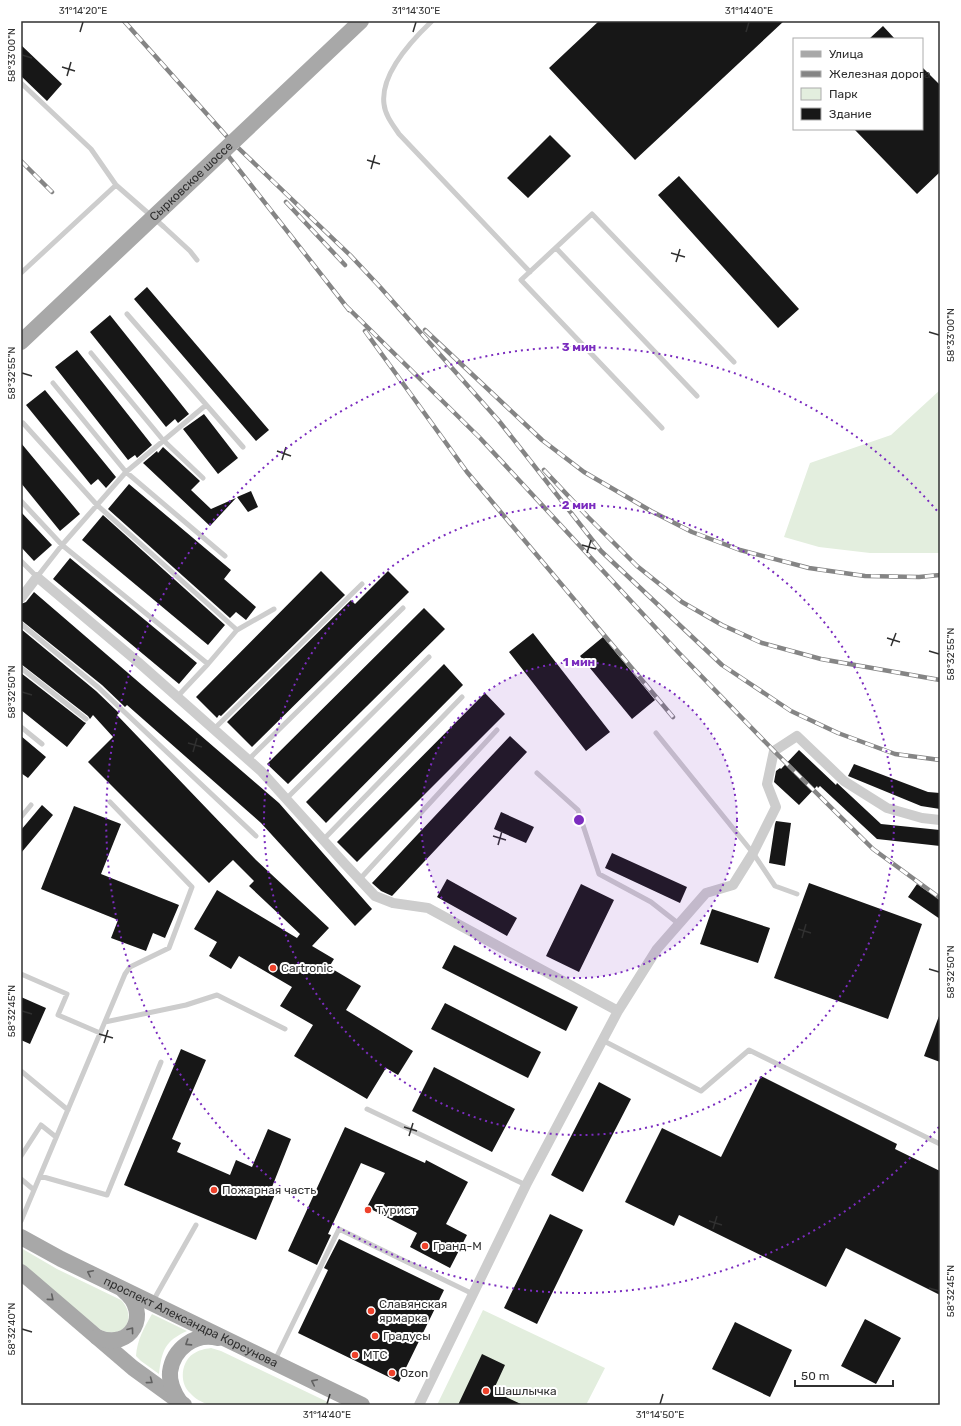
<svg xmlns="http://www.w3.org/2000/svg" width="961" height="1426" viewBox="0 0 961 1426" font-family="Rubik,sans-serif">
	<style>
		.green { fill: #e3eede }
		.building { fill: #171717 }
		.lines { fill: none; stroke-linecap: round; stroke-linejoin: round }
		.lane { stroke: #cdcdcd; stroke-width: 5 }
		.street { stroke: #cdcdcd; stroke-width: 10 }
		.primary { stroke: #a8a8a8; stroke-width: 16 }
		.rail-casing { stroke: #858585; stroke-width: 4.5 }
		.rail { stroke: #fff; stroke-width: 3; stroke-dasharray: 9; stroke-linecap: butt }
		.primary-bridge { stroke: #a8a8a8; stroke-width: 16 }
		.oneway { stroke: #606060 }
		.ticks { fill: none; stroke: #303030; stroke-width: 1.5 }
		.ring { fill: none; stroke: #7b2cbf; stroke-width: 2; stroke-dasharray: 2 4 }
		.poi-dot { fill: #ef422b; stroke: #fff; stroke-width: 1.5 }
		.labels { text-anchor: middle; stroke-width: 4; stroke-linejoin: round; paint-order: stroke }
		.street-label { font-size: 12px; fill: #303030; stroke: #fff }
		.poi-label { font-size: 12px; fill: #303030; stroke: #fff; text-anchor: start }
		.centre { fill: #7b2cbf; stroke: #fff; stroke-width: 2 }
		.ring-label { font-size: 12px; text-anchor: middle; font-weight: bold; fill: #7b2cbf; stroke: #fff; stroke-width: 4; stroke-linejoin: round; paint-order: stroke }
		.neatline { fill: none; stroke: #303030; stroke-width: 1.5 }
		.ticks-label { font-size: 10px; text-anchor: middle; fill: #303030 }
	</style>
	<rect width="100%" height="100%" fill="#fff"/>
	<path class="green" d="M940,390V553H870L819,547L784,537L810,463L891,435Z
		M21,1248L57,1269L121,1300C138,1318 124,1340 101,1330L21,1265Z
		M483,1310L605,1368L586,1405H437Z
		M152,1314L187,1331C165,1341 162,1350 159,1374L141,1361L136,1356C137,1340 144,1328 152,1314Z
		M211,1348L221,1351L334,1405H209C202,1402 195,1399 190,1393C179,1383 181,1362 193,1354C199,1350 204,1349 211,1348Z"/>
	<path class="building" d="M599,21H784L635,160L549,68Z
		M883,26L895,39H869Z
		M21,45L62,84L47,101L21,76Z
		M922,67L940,85V172L917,194L854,129H922Z
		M550,135L571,156L528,198L507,178Z
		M679,176L799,309L778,328L658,195Z
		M147,287L269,430L256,441L134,299Z
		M110,315L189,414L178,423L175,419L166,427L90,332Z
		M77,350L152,445L137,458L135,455L128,460L55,367Z
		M45,390L116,477L106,488L98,479L91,485L26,405Z
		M204,414L238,458L218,474L183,429Z
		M21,443L80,514L60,531L21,483Z
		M163,447L200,481L191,490L211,509L236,498L210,526L143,463L157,451L158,453Z
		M129,484L231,570L224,579L256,607L246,620L236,612L230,618L108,509Z
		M251,491L258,507L248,512L237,497Z
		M21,512L52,545L34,561L21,547Z
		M103,515L225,625L208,645L82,540Z
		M70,558L197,663L179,684L53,579Z
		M321,571L345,595L221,716L219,715L217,718L196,697Z
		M388,571L409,592L252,747L227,722L351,600L355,604Z
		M34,592L279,803L372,909L355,926L261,823L127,705L125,707L102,685L21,620V604L26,602Z
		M424,608L445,629L288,784L267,764Z
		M21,629L96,691L119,713L117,715L256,860L329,928L312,946L334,959L329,967L361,986L346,1010L413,1051L398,1075L386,1068L367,1099L294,1056L313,1025L280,1006L292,987L239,956L231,969L209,956L217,942L194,929L217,890L297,938L300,934L249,886L254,881L233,860L209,883L88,762L113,737L93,715L90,719L88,716L21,664Z
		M533,633L610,732L586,751L509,652Z
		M603,637L655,700L632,719L580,656Z
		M444,664L463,685L326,823L306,802Z
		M21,673L84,722L86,723L67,747L21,710Z
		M485,693L505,714L357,862L337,842Z
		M21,736L46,757L28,778L21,773Z
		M510,736L527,752L392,896L381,891L372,883Z
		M799,750L836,785L837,783L881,824L940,830V846L877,839L820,786L818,788L817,786L799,805L774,782L776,771L780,768L781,769Z
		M854,764L928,792L940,793V809L921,806L848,776Z
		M42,805L53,815L21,853V830Z
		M74,806L121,824L101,874L179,905L165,938L153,933L146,951L111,938L118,920L41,889Z
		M501,812L534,827L526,843L494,829Z
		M776,821L791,823L785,866L769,863L775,824Z
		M612,853L687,887L680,903L605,868Z
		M447,879L517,918L507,936L437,897Z
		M809,883L922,924L888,1019L774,978Z
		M581,884L614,900L579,972L546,956Z
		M917,884L940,900V919L908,897Z
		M712,909L770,928L758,963L700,944Z
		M454,945L578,1007L566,1031L442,968Z
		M21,997L46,1008L30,1044L21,1040Z
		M445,1003L541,1052L528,1078L431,1029Z
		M939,1016H940V1062L924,1056Z
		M181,1049L206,1060L172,1139L181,1143L177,1152L230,1175L236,1160L252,1167L268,1129L291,1139L270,1192L275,1194L256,1240L124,1185Z
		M434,1067L515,1109L492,1152L412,1111Z
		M761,1076L897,1144L895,1149L940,1171V1295L846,1248L826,1287L679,1215L674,1226L625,1202L662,1128L721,1157Z
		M599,1082L631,1099L583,1192L551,1175Z
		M345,1127L425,1163L426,1160L468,1182L446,1224L467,1235L450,1268L410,1247L417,1233L367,1207L385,1173L361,1163L328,1234L331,1235L317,1265L288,1251Z
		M550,1214L583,1230L537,1324L504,1308Z
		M339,1239L444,1290L399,1382L298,1333L328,1270L324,1268Z
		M865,1319L901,1338L876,1384L841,1366Z
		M735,1322L792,1350L770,1397L712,1369Z
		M482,1354L505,1365L493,1391L523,1405H458Z"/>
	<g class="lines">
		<path class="lane" d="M432,21C412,40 380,74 384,104C385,115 393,125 399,134L530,272
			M21,83L91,149L116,185L164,227L190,251L197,260
			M556,248L697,396
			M21,273L116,185
			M127,314L243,447
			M91,353L163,440L203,478
			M53,383L126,472L225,556
			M23,423L97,505L237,630
			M662,428L521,280L592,214L734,362
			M21,501L62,545L208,664
			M21,561L37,577L62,545L126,472L206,405
			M21,624L99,688L256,836
			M21,668L86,719
			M177,697L208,664L237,630L274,609
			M21,727L42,744
			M214,729L362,584
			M656,733L753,853L775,886L797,894
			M248,760L403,608
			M537,773L578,810L599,874L651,902L679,924
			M286,799L429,657
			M21,817L31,805
			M323,840L462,697
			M359,880L497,730
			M21,974L67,994L58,1015L100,1033
			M105,1022L186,1005L217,995L285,1029
			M602,1040L701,1091L749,1050L940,1144
			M21,1071L68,1110
			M367,1109L526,1185
			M21,1156L41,1125L56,1137
			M40,1176L107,1195L161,1062
			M21,1179L34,1190
			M21,1221L125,974L130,967L169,948L192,887L110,802
			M153,1301L196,1225
			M275,1360L339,1229L473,1294"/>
		<path class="street" d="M21,598L37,577L138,662L261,771L344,863L375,896L393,903L428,908L618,1011
			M419,1405L526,1185L618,1011L657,949L706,893L733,885L753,853L776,807L767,784L774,751L797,736L844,781L887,808L922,818L940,820"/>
		<g class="primary">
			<path id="s1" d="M21,1237L61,1259L362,1405"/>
			<path d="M21,1272L133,1368L184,1405"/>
			<path d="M97,1337C131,1352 152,1313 124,1291"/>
			<path d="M180,1402C174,1393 169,1383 170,1372C173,1349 195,1332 218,1338"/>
		</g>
		<g class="rail-casing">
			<path id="rail" d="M124,21L230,140L350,255L380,287L499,421L601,551L722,665L791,711L838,733L895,754L940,760
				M222,148L349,310
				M21,161L52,192
				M286,202L345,265
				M345,305L480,438L679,653L774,751L873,849L940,898
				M425,330L542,440L584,472L651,511L692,532L740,550L809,568L865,576L919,577L940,575
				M365,331L467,472L673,717
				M544,470L588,517L637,566L682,602L722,625L762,643L821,659L940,680"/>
		</g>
		<use href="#rail" class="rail"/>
		<path class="primary-bridge" id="s2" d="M21,342L361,21"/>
	</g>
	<defs><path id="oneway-chevron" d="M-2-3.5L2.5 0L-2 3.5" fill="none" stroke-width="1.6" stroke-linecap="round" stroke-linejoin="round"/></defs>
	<g class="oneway">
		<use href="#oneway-chevron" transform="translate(90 1273) rotate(-154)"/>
		<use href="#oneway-chevron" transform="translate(51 1298) rotate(40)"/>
		<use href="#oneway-chevron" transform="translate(131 1330) rotate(-53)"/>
		<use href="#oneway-chevron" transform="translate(188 1343) rotate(147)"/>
		<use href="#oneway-chevron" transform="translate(150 1381) rotate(37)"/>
		<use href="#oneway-chevron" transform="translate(314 1382) rotate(-154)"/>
	</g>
	<path class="ticks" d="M80,32L83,22M413,32L416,22M746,32L749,22M22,55L32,58M62,67L75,71M67,76L71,62M367,160L380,164M371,169L375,155M671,253L685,257M676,262L680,249M929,332L939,335M22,373L32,376M277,451L291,456M282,460L286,447M582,545L596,549M587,553L591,540M887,638L900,642M891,646L896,633M929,651L939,654M22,692L32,695M188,743L202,747M193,752L197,738M493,836L506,840M498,845L502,831M798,929L811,933M802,938L806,924M929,969L939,972M22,1011L32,1014M99,1034L113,1038M104,1043L108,1030M404,1127L417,1131M409,1136L413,1123M709,1221L722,1225M713,1229L717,1216M929,1288L939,1291M22,1329L32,1332M327,1404L330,1394M660,1404L663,1394"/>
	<circle cx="579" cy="820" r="158" fill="#7b2cbf" fill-opacity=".12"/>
	<g class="ring">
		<circle cx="579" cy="820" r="158"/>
		<circle cx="579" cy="820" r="315"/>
		<path d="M939 1127A473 473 0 1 1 939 513"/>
	</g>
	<g class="poi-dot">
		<circle cx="273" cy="968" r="4"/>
		<circle cx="214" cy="1190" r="4"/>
		<circle cx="368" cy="1210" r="4"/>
		<circle cx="425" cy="1246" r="4"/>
		<circle cx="371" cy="1311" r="4"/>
		<circle cx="375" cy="1336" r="4"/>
		<circle cx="355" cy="1355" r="4"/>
		<circle cx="392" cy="1373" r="4"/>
		<circle cx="486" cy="1391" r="4"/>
	</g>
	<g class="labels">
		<g class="street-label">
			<text dy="4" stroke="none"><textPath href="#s2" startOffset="234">Сырковское шоссе</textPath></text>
			<text dy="4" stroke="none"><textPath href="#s1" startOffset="190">проспект Александра Корсунова</textPath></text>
		</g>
		<g class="poi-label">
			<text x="281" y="972">Cartronic</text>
			<text x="222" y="1194">Пожарная часть</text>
			<text x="376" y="1214">Турист</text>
			<text x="433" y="1250">Гранд-М</text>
			<text x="379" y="1308">Славянская<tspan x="379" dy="14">ярмарка</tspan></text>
			<text x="383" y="1340">Градусы</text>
			<text x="363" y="1359">МТС</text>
			<text x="400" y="1377">Ozon</text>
			<text x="494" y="1395">Шашлычка</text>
		</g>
	</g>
	<circle cx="579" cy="820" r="6" class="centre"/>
	<g class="ring-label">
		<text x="579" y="351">3 мин</text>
		<text x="579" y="509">2 мин</text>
		<text x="579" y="666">1 мин</text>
	</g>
	<rect width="961" height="1426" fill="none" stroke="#ffffff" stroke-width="44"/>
	<rect x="793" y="38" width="130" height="92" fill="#ffffff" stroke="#acacac"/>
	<rect x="801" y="51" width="20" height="6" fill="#a8a8a8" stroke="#acacac"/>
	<text x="829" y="58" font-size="12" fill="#303030">Улица</text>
	<rect x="801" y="71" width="20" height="6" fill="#858585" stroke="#acacac"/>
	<text x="829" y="78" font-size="12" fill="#303030">Железная дорога</text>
	<rect x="801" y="88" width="20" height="12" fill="#e3eede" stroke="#acacac"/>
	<text x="829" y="98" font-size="12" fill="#303030">Парк</text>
	<rect x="801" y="108" width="20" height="12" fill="#171717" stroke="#acacac"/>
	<text x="829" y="118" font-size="12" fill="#303030">Здание</text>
	<path d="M795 1380v6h98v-6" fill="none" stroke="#303030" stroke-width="2"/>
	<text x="801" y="1380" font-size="12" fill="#303030" stroke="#ffffff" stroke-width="3" paint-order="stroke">50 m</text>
	<rect x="22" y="22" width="917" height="1382" class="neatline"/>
	<g class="ticks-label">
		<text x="83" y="14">31°14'20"E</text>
		<text x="416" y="14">31°14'30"E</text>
		<text x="749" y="14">31°14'40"E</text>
		<text transform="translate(11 55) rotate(-90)" y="4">58°33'00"N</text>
		<text transform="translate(950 335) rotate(-90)" y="4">58°33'00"N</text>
		<text transform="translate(11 373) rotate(-90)" y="4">58°32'55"N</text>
		<text transform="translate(950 654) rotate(-90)" y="4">58°32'55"N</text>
		<text transform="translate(11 692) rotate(-90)" y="4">58°32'50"N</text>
		<text transform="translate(950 972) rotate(-90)" y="4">58°32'50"N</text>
		<text transform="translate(11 1011) rotate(-90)" y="4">58°32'45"N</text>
		<text transform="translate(950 1291) rotate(-90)" y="4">58°32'45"N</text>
		<text transform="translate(11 1329) rotate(-90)" y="4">58°32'40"N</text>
		<text x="327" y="1418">31°14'40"E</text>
		<text x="660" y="1418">31°14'50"E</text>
	</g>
</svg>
